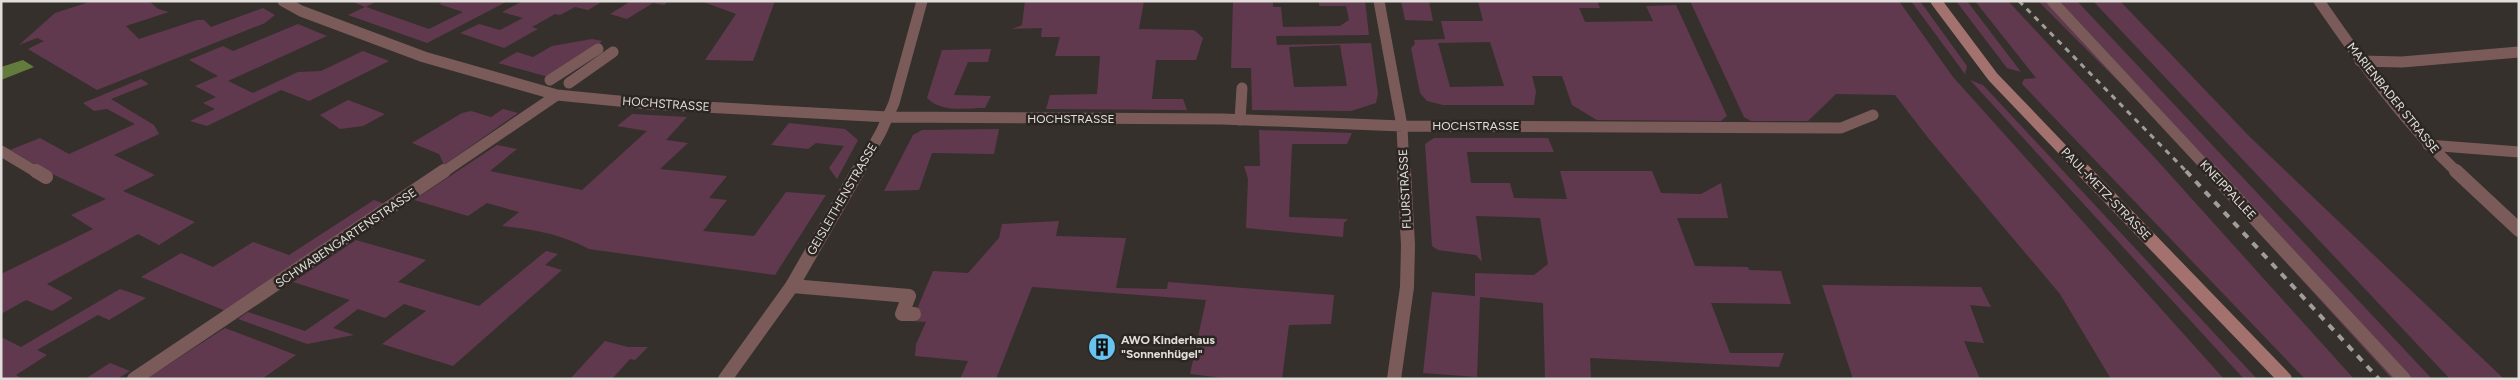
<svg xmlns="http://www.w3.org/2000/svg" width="2520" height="380" viewBox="0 0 2520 380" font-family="Figtree,sans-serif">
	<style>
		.green { fill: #61394e; fill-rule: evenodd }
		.water { fill: #637b3d }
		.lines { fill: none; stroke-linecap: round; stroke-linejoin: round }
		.lane-far1 { stroke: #7b5b59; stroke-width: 11 }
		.lane { stroke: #7b5b59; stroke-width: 14 }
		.street-far1 { stroke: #7b5b59; stroke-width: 11 }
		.street { stroke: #7b5b59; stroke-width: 14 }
		.secondary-far1 { stroke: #a3726f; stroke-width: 11 }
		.secondary { stroke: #a3726f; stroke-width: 14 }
		.rail-far1 { stroke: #a19d99; stroke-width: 3; stroke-dasharray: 5.5 5.5; stroke-linecap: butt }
		.rail { stroke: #a19d99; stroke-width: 4; stroke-dasharray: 7 7; stroke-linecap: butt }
		.labels { text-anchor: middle; stroke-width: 5; stroke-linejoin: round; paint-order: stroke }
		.street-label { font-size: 12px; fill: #e1ddda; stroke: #2b2622 }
		.poi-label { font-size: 12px; font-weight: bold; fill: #e1ddda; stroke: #2b2622; text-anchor: start }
	</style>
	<rect width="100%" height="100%" fill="#35302c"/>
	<path class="green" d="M92,1H149L158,9L169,12L126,26L139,39L197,20H204L211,27L263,8L275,15L265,23L97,90L28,49L44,41L37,38L19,45L55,13Z
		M351,1H377L366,7L429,29L463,12L439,4L445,1H508L427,43L348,15L365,7Z
		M523,1H603L588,10L575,7L560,15L555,14L532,27L538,29L504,48L460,33L479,24L500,30L523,18L502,12Z
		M631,1H669L664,5L653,3L627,19L610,14Z
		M701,1H775L753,61L705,60L736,14Z
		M1025,1H1144L1139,29L1194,30L1203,38L1196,60H1156L1152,99H1183L1187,110L1046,109L1050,95L1097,94L1100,56H1055L1060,37H1041L1042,28L1012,29L1022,25Z
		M1233,1H1273V7H1281L1283,27L1340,26L1349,20L1346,6H1319V1H1365L1369,35L1276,36L1277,45L1371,43L1378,94L1376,103L1351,111L1252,110L1251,68H1231ZM1340,45L1347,86L1294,87L1289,47Z
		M1401,1H1429L1433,21L1405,20Z
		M1478,1H1597L1600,8H1579L1585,22L1653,21L1646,6L1676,5L1727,116L1721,121L1597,120L1572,105L1562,76H1532L1536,91L1534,105H1443L1427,101L1420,93L1411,48L1415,44L1414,40L1445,39L1441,21H1483ZM1490,42L1504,86L1450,87L1438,43Z
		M1690,1H1899L1953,77L2224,379H2111L2060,294L1929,139L1895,95L1836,94L1808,121H1751L1744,117Z
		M1911,1H1920L1967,66L1965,74Z
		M1956,1H1967L2021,72L2007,68Z
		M1975,1H2008L2155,158L2354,379H2305L2022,84L2024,79L2036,78Z
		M2038,1H2049L2398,379H2392L2151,114Z
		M2059,1H2077L2432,379H2411Z
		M2093,1H2120L2250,137L2504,379H2450Z
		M298,24L327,36L228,81L253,93L298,72L321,71L363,51L389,61L309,101L281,90L207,126L190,121L215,109L203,103L216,97L195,86L218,76L189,60L223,46L233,51Z
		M592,39L602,41L588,55L552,78L498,63L517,52L533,57L552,46Z
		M991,49L988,62H968L954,95L991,96L985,108C966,108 941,113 927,98L942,50Z
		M141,79L149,84L111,99L154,125L159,134L114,155L155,175L123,191L195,222L159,245L138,234L47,284L73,298L52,311L26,300L1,314V274L93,229L71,215L106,199L50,173L10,150L40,138L69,154L135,124L107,109L94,111L83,103Z
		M1970,80L1983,85L2257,379H2244Z
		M348,100L385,114L363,126L340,129L320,115Z
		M503,109L518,113L444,165L439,154L412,143L462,113L471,111L491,117Z
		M632,114L687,117L666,140L688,143L660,169L727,176L709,198L727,200L703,231L754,236L786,192L826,195L775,275L589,249C562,234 532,229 502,226L519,212L487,203L468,216L414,200L497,145L517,149L490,171L582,190L647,131L617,126Z
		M789,123L845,129L858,140L837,179L829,168L844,146L816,143L808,149L771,145Z
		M999,129L994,154L932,153L919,190L884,191L913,135L922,130Z
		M1259,130L1352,133L1347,144H1292L1289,217L1348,219L1344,223L1343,237L1246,228L1248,179L1244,166H1260Z
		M1434,138H1548L1554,152H1467L1471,183H1510L1514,198L1567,199L1560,171H1652L1661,193L1701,194L1721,183L1728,218H1677L1695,266L1748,267L1749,270L1781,271L1791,304L1711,303L1730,353H1784L1779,367L1590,358L1591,379H1545L1543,303L1480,297L1477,377L1423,373L1432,292L1475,296V273L1534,275L1548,264L1540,218L1476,216L1482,262L1476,255L1438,250L1432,246L1425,144Z
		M374,200L385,204L226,311L141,277L181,253L213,267L253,242L289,255Z
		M1059,221L1056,236L1126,238L1116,288L1167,289L1168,282L1334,295L1331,324L1289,325L1282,379H1233L1190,374L1206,300L1032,287L996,379H960L968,361L915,356L916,344L926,322L912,321L933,271L968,273L999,238L1002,224Z
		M356,240L426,260L398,282L479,306L546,251L558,254L545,265L562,270L453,366L382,344L426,311L404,304L385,318L358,309L333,328L354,335L307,344L238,319L248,312L305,331L350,300L293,282Z
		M1822,285L1981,287L1991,307L1970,305L1984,343L1964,341L1980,379H1853Z
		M120,289L146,298L109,320L98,315L37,350L47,355L16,375L23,379H1V337L21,347Z
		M225,328L296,355L262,379H146Z
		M605,341L628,347H648L635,360L630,359L612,379H570Z
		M110,363L130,371L117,379H85Z"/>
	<path class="water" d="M23,60L34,67L1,80V67Z"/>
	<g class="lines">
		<path class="lane-far1" d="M550,80L598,49
			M569,83L613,52
			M1240,120L1242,88
			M2428,145L2519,152
			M1,151L38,173"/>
		<path class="lane" d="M36,171L46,177
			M792,286L909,296L902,314H914"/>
		<path class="street-far1" d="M283,1L301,11L424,57L557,95L649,104L888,117L1222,119L1402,126L1841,128L1873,115
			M1379,1L1402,126L1404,173
			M2052,1L2212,173
			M2319,1C2361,62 2404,122 2458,173
			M2360,61L2402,62L2519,52
			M442,173L557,95
			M858,173L881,132L894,103L922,1"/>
		<path class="street" d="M2211,171L2404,379
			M2456,171L2519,230
			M134,379L444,171
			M725,379L792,286L858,171
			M1394,379L1407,287L1408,245L1404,171"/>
		<path class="secondary-far1" d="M1936,1L1993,77L2085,173"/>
		<path class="secondary" d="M2084,171L2285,379"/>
		<path class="rail-far1" d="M2019,1L2188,173"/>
		<path class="rail" d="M2186,171L2379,379"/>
	</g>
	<defs>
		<g id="building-disc" transform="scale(1.4375)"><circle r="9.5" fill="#67c4f0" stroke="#2b2622"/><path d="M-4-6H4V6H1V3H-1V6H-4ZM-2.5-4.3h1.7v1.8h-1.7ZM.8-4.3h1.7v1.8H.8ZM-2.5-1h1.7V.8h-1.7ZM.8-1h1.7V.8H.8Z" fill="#111"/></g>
	</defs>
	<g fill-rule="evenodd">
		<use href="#building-disc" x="1102" y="347"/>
	</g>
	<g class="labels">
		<g class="street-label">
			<text transform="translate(2393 98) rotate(51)" y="4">MARIENBADER STRASSE</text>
			<text transform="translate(666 104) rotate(4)" y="4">HOCHSTRASSE</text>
			<text x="1071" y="123">HOCHSTRASSE</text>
			<text x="1476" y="130">HOCHSTRASSE</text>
			<text transform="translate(1405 189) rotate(-93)" y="4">FLURSTRASSE</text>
			<text transform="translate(2228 190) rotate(47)" y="4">KNEIPPALLEE</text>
			<text transform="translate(2106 194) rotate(46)" y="4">PAUL-METZ-STRASSE</text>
			<text transform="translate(842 199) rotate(-60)" y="4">GEISLEITHENSTRASSE</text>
			<text transform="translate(346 238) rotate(-34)" y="4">SCHWABENGARTENSTRASSE</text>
		</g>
		<g class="poi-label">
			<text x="1121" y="344">AWO Kinderhaus<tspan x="1121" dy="14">"Sonnenhügel"</tspan></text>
		</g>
	</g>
	<rect width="2520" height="380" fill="none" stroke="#e1ddda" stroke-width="5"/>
</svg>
